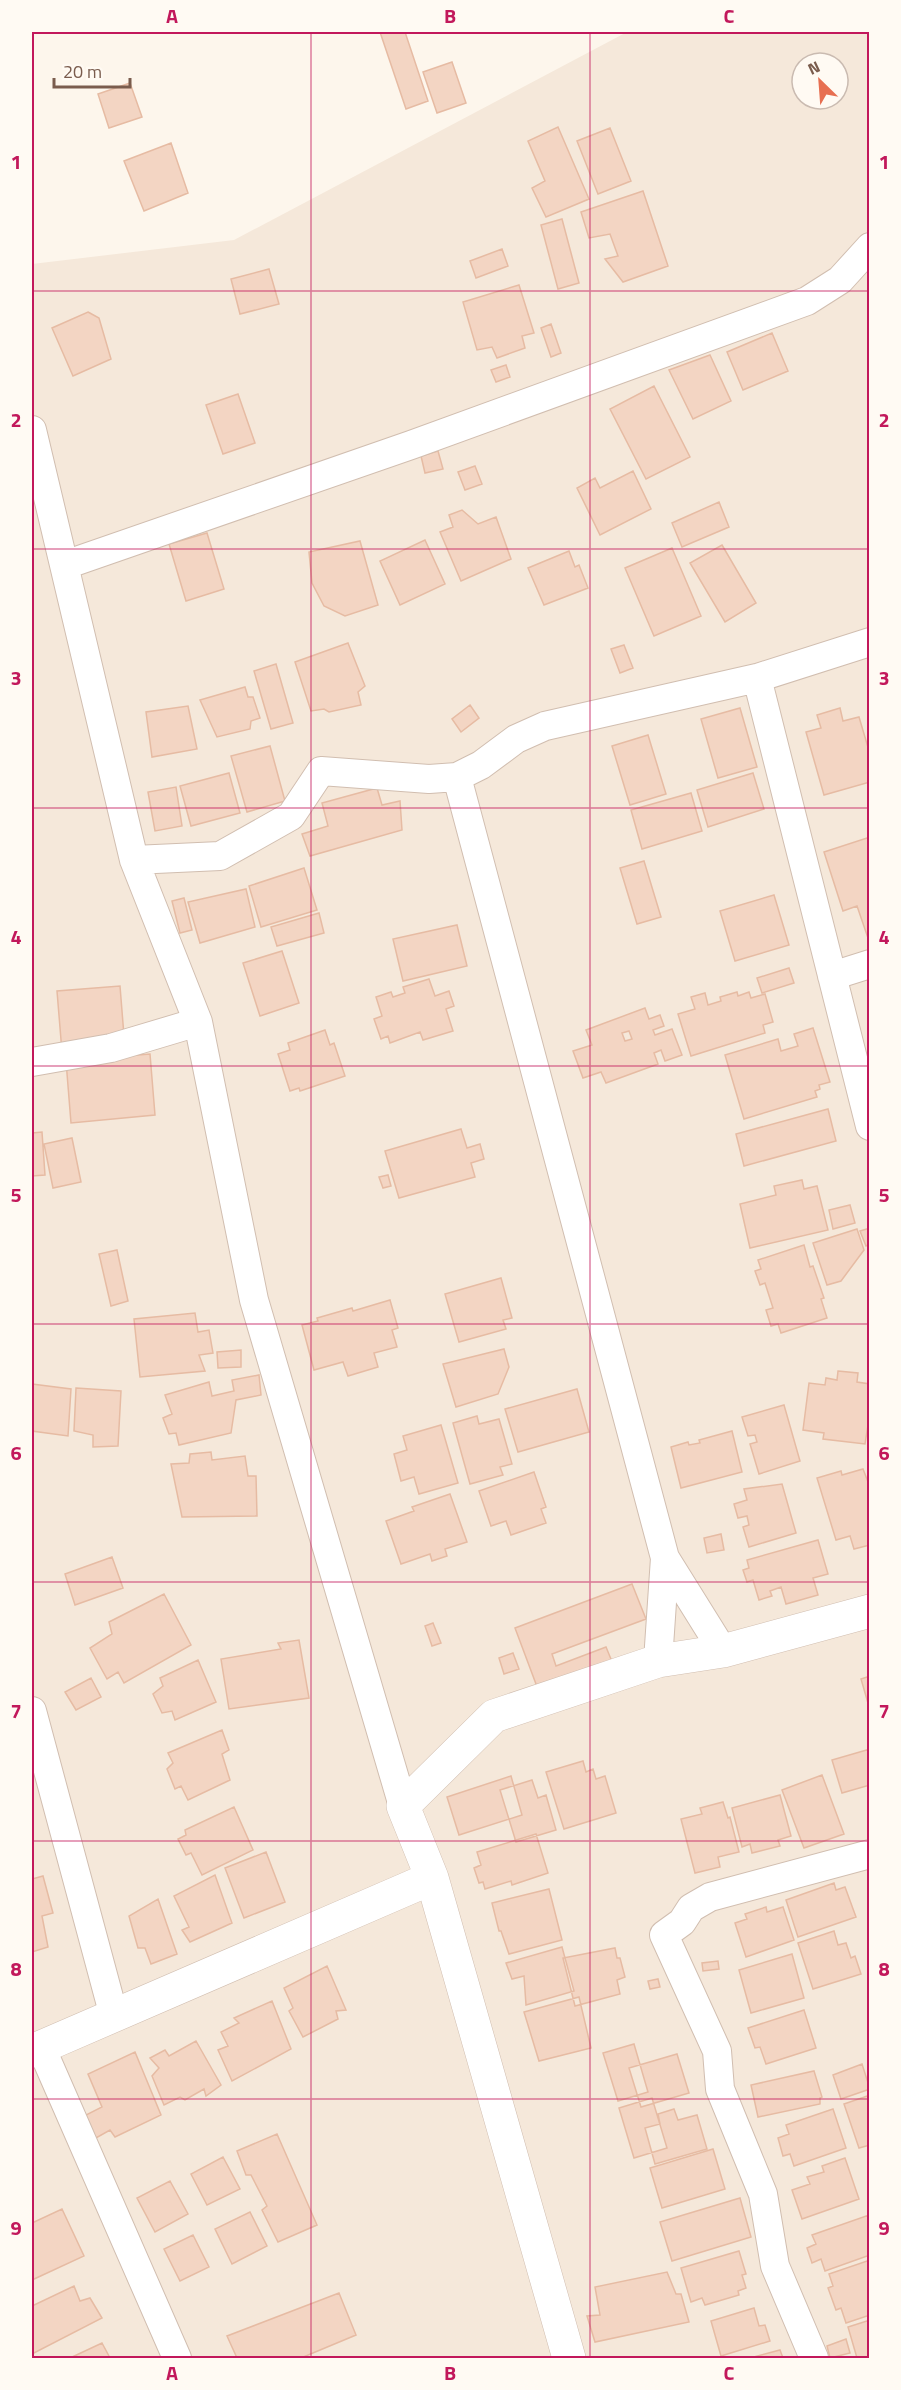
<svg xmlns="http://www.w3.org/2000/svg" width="901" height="2390" viewBox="0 0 901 2390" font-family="'Titillium Web',sans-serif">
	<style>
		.residential { fill: #f5e8da; fill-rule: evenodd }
		.building { fill: #f3d5c3; stroke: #e6bba3; stroke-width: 1.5; fill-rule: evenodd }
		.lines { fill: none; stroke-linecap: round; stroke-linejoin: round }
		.minor-casing { stroke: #d1beb0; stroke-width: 30 }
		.tertiary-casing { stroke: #d1beb0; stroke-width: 34 }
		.minor { stroke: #fff; stroke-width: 28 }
		.tertiary { stroke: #fff; stroke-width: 33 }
		.grid { fill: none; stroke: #c2185b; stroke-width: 1.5; stroke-opacity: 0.55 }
		.neatline { fill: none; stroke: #c2185b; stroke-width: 2 }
		.grid-label { font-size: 20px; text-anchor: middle; font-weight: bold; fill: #c2185b }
	</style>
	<rect width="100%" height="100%" fill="#fdf6ec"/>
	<path class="residential" d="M627,32H869V2358H32V264L234,240ZM802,63H838V99H802Z"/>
	<path class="building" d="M380,32H405L428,101L406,109Z
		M452,62L466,103L437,113L423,72Z
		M130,83L142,117L109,128L98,94Z
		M558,127L589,199L546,217L532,188L545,181L528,141Z
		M610,128L631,181L598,194L577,141Z
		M171,143L188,193L144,211L124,161Z
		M643,191L668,266L623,282L605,259L618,256L610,234L589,238L581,212Z
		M562,219L579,283L558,289L541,225Z
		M502,249L508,266L476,278L470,261Z
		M269,269L279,304L240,314L231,279Z
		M519,285L534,333L522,336L525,348L497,358L492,347L477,350L463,302Z
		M88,312L99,318L111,359L73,376L52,328Z
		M551,324L561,353L551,357L541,328Z
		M772,333L788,371L743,390L727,352Z
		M710,355L731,401L693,419L669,370Z
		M506,365L510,377L496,382L491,370Z
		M654,386L690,457L646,479L610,409Z
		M238,394L255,443L223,454L206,405Z
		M438,451L443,469L425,473L421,456Z
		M475,466L482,484L465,490L458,472Z
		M633,471L651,509L600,535L577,488L595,478L600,488Z
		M719,502L729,527L682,547L672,523Z
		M462,510L478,524L496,517L511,559L461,581L440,532L453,527L449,515Z
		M207,533L224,589L186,601L169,544Z
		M425,540L445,584L400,605L380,561Z
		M360,541L378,605L345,616L324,606L312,583L309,552Z
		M722,545L756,603L725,622L690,563Z
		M672,548L701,616L654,636L625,568Z
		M569,551L575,567L579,565L588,588L544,605L528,568Z
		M348,643L365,686L358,692L361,705L329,712L324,709L311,711L295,662Z
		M624,645L633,668L620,673L611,649Z
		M276,664L293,723L271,729L254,671Z
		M245,687L248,697H253L260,718L251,721L250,729L217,737L200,700Z
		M470,705L479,718L461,732L452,719Z
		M188,706L197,749L152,757L146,712Z
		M740,708L757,767L718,778L701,719Z
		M840,708L843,721L859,717L870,754V782L824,795L806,732L821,728L817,715Z
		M648,735L666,794L630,805L612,746Z
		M270,746L285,801L247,812L231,756Z
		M229,773L240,813L191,826L180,786Z
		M753,773L764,809L708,827L697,790Z
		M176,787L182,826L155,831L148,792Z
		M377,788L382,805L400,801L402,830L310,856L302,834L328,826L322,803Z
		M691,793L702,831L642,849L631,810Z
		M870,837V937L868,938L857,906L843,911L824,852Z
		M644,861L661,917L637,924L620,868Z
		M304,868L317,910L261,927L249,886Z
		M246,889L255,927L200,943L188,902Z
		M774,895L789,945L735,961L720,911Z
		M184,898L192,930L180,933L172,901Z
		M319,913L324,933L277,946L271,927Z
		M457,925L467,966L403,981L393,939Z
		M282,951L299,1003L260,1016L243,963Z
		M789,968L794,983L762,993L757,978Z
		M429,979L435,996L449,991L454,1006L446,1009L453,1031L423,1040L420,1032L390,1043L388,1036L381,1039L374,1019L382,1016L376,997L391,992L393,997L405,993L403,987Z
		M120,986L124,1036L62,1052L57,991Z
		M737,992L738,996L749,992L751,998L765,994L773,1022L763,1025L765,1033L691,1056L678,1014L695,1009L691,997L705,993L708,1005L721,1001L720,997Z
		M645,1008L649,1019L660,1015L664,1026L653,1030L655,1035L672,1029L682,1055L665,1061L661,1050L654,1053L658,1064L606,1083L601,1072L583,1078L573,1051L592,1045L586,1030ZM629,1031L632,1039L625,1041L622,1033Z
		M813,1028L830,1082L819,1085L820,1089L815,1091L817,1097L744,1119L725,1055L778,1039L781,1051L798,1046L794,1034Z
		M325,1030L330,1045L334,1043L345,1076L300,1091L299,1088L290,1091L278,1054L290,1050L288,1043Z
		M150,1054L155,1115L71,1123L66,1061Z
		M828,1109L836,1141L744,1166L736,1134Z
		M461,1129L467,1148L480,1144L484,1159L471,1163L475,1177L399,1198L385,1151Z
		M42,1132L45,1175L32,1176V1133Z
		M72,1138L81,1182L53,1188L44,1144Z
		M388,1175L391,1186L383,1188L379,1177Z
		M802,1180L804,1189L817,1186L828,1230L750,1248L740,1204L776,1195L774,1186Z
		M850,1205L855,1223L833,1229L829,1210Z
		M870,1228V1244L866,1246L860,1231Z
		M857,1229L864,1250L841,1281L827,1285L813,1243Z
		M804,1245L810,1267L813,1266L824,1298L821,1299L827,1318L781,1333L778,1324L771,1326L766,1310L773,1308L765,1283L760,1285L755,1271L761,1269L758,1260Z
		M117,1250L128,1301L111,1306L99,1254Z
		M501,1278L512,1318L503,1320L506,1329L459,1342L445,1294Z
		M390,1300L398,1328L392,1330L397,1347L374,1353L378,1367L348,1376L343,1362L314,1370L302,1325L318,1321L317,1318L352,1308L353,1311Z
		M195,1313L198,1332L209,1330L213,1353L199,1355L205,1371L140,1377L134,1319Z
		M504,1349L509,1367L498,1394L456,1407L443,1364Z
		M241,1350V1367L218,1368L217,1352Z
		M838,1371L858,1373L857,1382L870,1384V1412L865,1444L823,1439L824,1433L803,1430L809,1383L825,1385L826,1378L837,1380Z
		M259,1375L261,1395L236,1400L231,1433L179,1445L176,1433L169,1434L163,1418L172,1414L165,1395L209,1382L212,1396L234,1391L232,1380Z
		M32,1384L71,1389L68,1436L32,1431Z
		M76,1388L121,1391L118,1446L93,1447V1435L74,1431Z
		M577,1389L589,1432L518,1452L505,1409Z
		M784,1405L800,1461L759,1474L750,1444L757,1442L755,1435L748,1436L742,1417Z
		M477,1416L479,1424L499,1419L512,1464L500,1467L503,1475L470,1484L453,1423Z
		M441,1425L458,1483L419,1494L414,1477L401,1481L394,1454L407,1450L403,1436Z
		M732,1431L742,1472L681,1488L671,1447L688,1442L689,1445L700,1443L699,1440Z
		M211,1452L212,1460L245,1456L248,1476H256L257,1516L182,1517L171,1464L189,1463L190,1454Z
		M863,1469L870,1487V1545L854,1549L850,1536L836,1540L817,1478L841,1471L842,1475Z
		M534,1472L546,1507L541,1509L546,1523L511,1535L506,1521L491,1526L479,1491Z
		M782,1484L796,1533L749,1547L743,1527L749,1525L747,1516L738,1518L734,1504L747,1500L744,1489Z
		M450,1494L467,1542L445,1549L447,1556L432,1561L430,1554L401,1564L386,1521L414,1511L412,1507Z
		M721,1534L724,1550L707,1553L704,1538Z
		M818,1540L828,1574L813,1578L818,1595L786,1604L781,1587L770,1591L772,1596L759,1600L753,1580L747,1582L743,1570L749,1568L747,1560Z
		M112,1557L123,1588L75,1605L65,1574Z
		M632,1584L646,1619L552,1654L556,1666L606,1647L613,1664L539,1692L515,1628Z
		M164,1594L191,1645L124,1683L118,1672L107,1679L90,1648L112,1634L109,1622Z
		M433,1623L441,1643L432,1646L425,1626Z
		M299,1640L309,1698L229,1709L221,1659L281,1649L278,1643Z
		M513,1653L519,1669L504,1674L499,1658Z
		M198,1660L216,1702L175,1720L172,1711L162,1713L153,1694L163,1686L160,1678Z
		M870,1676V1710L861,1679Z
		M91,1678L101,1697L76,1710L65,1692Z
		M222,1730L229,1750L222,1754L230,1780L188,1800L181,1786L175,1789L167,1769L173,1763L168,1753Z
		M870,1749V1785L842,1793L832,1760Z
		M583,1761L586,1772L593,1769L596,1779L605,1776L616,1813L564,1829L546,1772Z
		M822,1775L844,1834L804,1848L782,1790Z
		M511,1776L522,1815L459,1835L447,1797Z
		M532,1780L538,1798L546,1795L556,1830L516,1842L500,1790Z
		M780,1795L791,1836L778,1840L780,1846L752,1853L750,1844L742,1847L732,1808Z
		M723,1802L728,1818L730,1817L739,1852L718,1857L720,1867L695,1873L681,1819L702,1814L700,1808Z
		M234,1807L253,1850L202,1875L191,1853L186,1855L178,1839L186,1835L185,1830Z
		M536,1834L548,1873L512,1885L511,1881L485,1889L483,1882L479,1883L474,1868L481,1865L477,1852Z
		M266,1852L285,1902L244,1918L225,1868Z
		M215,1875L232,1923L190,1942L182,1930L189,1927L174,1896Z
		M43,1876L53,1913L42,1916L48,1947L32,1952V1879Z
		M834,1883L836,1890L845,1887L856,1917L798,1937L786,1900Z
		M549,1889L562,1940L509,1954L501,1931H499L492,1903Z
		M158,1899L177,1954L151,1964L145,1948H138L129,1916Z
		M766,1907L767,1912L783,1907L794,1940L746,1957L735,1923L747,1919L745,1914Z
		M834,1931L838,1945L846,1943L851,1958L855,1956L861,1974L813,1989L798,1943Z
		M562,1947L574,1991L526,2005L524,1976L512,1979L506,1963Z
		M615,1948L617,1958H620L625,1977L617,1980L620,1994L575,2006L563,1958Z
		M792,1954L804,1998L751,2013L739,1970Z
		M718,1961L719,1969L703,1971L702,1963Z
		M327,1966L346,2010L336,2011L338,2019L303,2037L289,2011L293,2008L284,1988Z
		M658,1979L660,1987L650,1989L648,1981Z
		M579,1997L591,2048L539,2061L524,2012Z
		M272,2001L291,2049L232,2081L218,2050L228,2046L221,2032L239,2023L234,2018Z
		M804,2010L816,2048L766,2064L760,2047L755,2048L748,2028Z
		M196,2041L221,2085L206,2096L204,2089L185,2100L180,2097L164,2105L152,2076L159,2068L150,2058L165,2050L169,2056Z
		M634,2044L648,2092L618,2101L603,2053Z
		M135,2052L161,2115L115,2137L110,2130L96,2138L84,2116L102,2107L88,2074Z
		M677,2054L689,2093L641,2107L629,2068Z
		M862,2064L870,2089L841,2099L833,2075Z
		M814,2071L822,2097L820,2098V2104L758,2117L751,2085Z
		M870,2095V2145L859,2148L844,2104Z
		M652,2098L667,2148L634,2158L619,2108Z
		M674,2109L678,2120L697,2115L707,2149L655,2164L645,2128L660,2124L658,2114Z
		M833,2109L846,2148L794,2166L790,2154L783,2156L778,2138L789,2134L786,2125Z
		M277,2134L317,2225L278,2242L262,2210L267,2206L251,2175H246L237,2151Z
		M713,2149L725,2189L662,2208L650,2168Z
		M223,2157L240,2189L207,2205L191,2174Z
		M845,2158L859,2199L802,2219L792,2190L810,2184L807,2177L824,2172L822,2166Z
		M170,2181L188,2214L155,2232L137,2198Z
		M740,2198L751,2237L672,2261L660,2222Z
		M62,2209L84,2256L32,2280V2223Z
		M250,2212L267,2246L232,2264L215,2229Z
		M869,2215L870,2255L825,2271L821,2259L812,2263L807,2248L816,2244L812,2235Z
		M193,2235L209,2267L180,2281L164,2249Z
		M739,2251L746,2274L742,2275L746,2288L738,2291L739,2295L705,2305L702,2298L691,2302L681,2268Z
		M870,2260V2315L846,2323L841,2308L836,2310L828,2288L833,2286L829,2274Z
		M667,2272L676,2294H681L689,2322L595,2342L587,2316L600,2315L595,2287Z
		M74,2286L80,2301L90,2298L102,2318L32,2354V2306Z
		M339,2293L356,2335L301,2358H237L227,2336Z
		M754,2308L759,2326L765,2325L770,2341L721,2356L711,2321Z
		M870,2320V2358H857L848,2327Z
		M846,2339L850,2353L830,2358L827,2346Z
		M102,2343L110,2358H70Z
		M780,2350L783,2358H750Z"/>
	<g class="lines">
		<g class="minor-casing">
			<path id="minor" d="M32,430L134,860L198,1022L254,1300L403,1806
				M65,565L411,445L807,301L840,280L870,247
				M757,678L870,1126
				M457,777L665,1558L723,1651
				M134,860L220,856L291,816L321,771L429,779L457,777L481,765L516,739L545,726L757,678L870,642
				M832,976L870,964
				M32,1062L111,1048L198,1022
				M658,1661L665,1558
				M32,1711L114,2016
				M41,2047L177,2358
				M814,2358L775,2266L763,2194L720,2089L717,2051L664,1935L682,1922L691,1908L710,1897L870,1854"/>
		</g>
		<g class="tertiary-casing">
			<path id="tertiary" d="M432,1878L569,2358
				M32,2051L432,1878L403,1806L494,1716L658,1661L723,1651L870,1611"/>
		</g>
		<use href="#minor" class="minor"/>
		<use href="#tertiary" class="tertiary"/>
	</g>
	<path class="grid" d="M311,32V2358M590,32V2358M32,291H870M32,549H870M32,808H870M32,1066H870M32,1324H870M32,1582H870M32,1841H870M32,2099H870"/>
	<rect width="901" height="2390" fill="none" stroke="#fffaf3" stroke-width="66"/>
	<g transform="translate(820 81) rotate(335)"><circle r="28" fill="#fffaf3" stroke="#cabbb1" stroke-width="1.5"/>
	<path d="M0-4.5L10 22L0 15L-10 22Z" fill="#e76f51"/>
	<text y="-9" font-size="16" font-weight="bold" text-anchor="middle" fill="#7a5c4d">N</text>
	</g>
	<path d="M54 78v9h76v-9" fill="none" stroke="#7a5c4d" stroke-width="3"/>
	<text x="63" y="78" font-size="18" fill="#7a5c4d" stroke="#fffaf3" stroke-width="4.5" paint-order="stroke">20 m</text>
	<rect x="33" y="33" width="835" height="2324" class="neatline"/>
	<g class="grid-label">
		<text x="172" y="23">A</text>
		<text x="450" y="23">B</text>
		<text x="729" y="23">C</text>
		<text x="16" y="169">1</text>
		<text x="884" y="169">1</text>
		<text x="16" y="427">2</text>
		<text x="884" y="427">2</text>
		<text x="16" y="685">3</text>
		<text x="884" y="685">3</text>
		<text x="16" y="944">4</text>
		<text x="884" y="944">4</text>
		<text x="16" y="1202">5</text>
		<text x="884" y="1202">5</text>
		<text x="16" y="1460">6</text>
		<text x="884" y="1460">6</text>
		<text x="16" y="1718">7</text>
		<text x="884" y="1718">7</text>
		<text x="16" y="1976">8</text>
		<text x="884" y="1976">8</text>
		<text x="16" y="2235">9</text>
		<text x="884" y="2235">9</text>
		<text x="172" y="2380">A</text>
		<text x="450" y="2380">B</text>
		<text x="729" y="2380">C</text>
	</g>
</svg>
